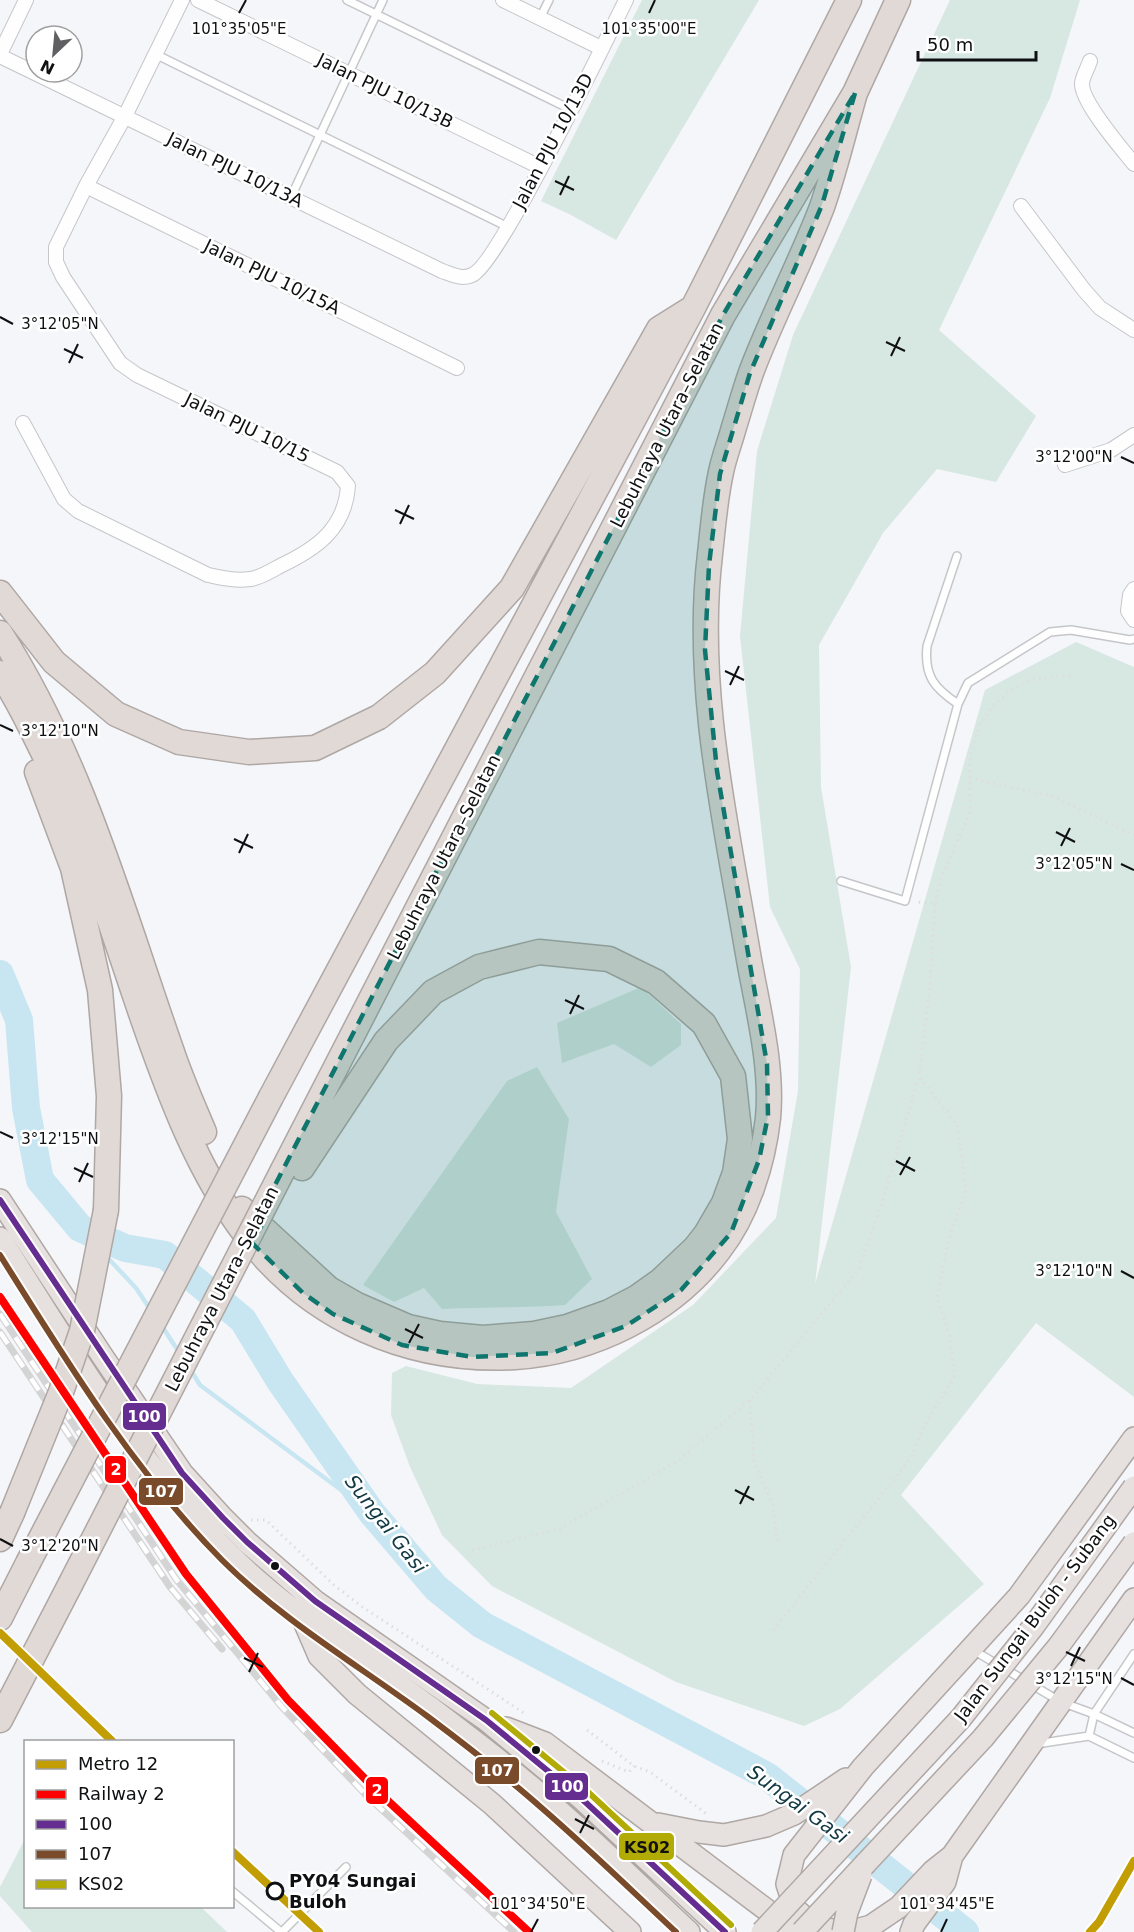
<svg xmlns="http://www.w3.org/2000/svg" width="1134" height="1932" viewBox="0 0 1134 1932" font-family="'DejaVu Sans',sans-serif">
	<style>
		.green { fill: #d7e7e1 }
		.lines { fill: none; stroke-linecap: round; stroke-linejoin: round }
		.stream { stroke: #c8e6f1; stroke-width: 4.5 }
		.river { stroke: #c8e6f1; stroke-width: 28 }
		.service-casing { stroke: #c5c6c9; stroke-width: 10 }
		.minor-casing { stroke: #c5c6c9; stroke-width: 16 }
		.trunk-casing { stroke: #afa7a4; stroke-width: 24 }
		.motorway-casing { stroke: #afa7a4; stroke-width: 27 }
		.path { stroke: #dddddf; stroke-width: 3; stroke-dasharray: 1.5 4.5; stroke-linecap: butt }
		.service { stroke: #fefefe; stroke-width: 7 }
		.minor { stroke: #fefefe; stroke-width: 14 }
		.trunk { stroke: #e6e0de; stroke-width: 21 }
		.motorway { stroke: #e1d9d5; stroke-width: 24 }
		.rail-casing { stroke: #d4d4d5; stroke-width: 7 }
		.rail { stroke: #fff; stroke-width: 4.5; stroke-dasharray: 14; stroke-linecap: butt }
		.trunk-bridge-casing { stroke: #afa7a4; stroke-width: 24; stroke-linecap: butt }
		.motorway-bridge-casing { stroke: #afa7a4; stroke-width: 27; stroke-linecap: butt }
		.trunk-bridge { stroke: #e6e0de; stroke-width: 21 }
		.motorway-bridge { stroke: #e1d9d5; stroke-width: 24 }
		.bus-1-casing { stroke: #fff; stroke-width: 10 }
		.bus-2-casing { stroke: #fff; stroke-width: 10 }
		.bus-3-casing { stroke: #fff; stroke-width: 10 }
		.bus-1 { stroke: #662d91; stroke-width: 6 }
		.bus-2 { stroke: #7a4b2a; stroke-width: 6 }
		.bus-3 { stroke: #b2ab05; stroke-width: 6 }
		.rail-1-casing { stroke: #fff; stroke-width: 12 }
		.rail-1 { stroke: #f00; stroke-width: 8 }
		.metro-1-casing { stroke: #fff; stroke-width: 12 }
		.metro-1 { stroke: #c39d04; stroke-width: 8 }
		.marked { fill: #0f766e; fill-opacity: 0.2; stroke: #0f766e; stroke-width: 4.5; stroke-dasharray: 12 8; stroke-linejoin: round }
		.ticks { fill: none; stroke: #0f1012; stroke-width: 2 }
		.bus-dot { fill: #0f1012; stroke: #fff; stroke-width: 2 }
		.stop-dot { fill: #fff; stroke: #0f1012; stroke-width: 3 }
		.labels { text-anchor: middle; stroke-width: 5; stroke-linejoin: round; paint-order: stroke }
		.street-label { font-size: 18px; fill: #0f1012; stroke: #fff }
		.stop-label { font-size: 18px; font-weight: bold; fill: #0f1012; stroke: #fff; text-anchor: start }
		.water-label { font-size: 20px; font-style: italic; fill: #123944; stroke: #fff }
		.ticks-label { font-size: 15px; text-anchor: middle; fill: #0f1012; stroke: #fff; stroke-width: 5; stroke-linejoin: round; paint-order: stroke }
		.line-badge { stroke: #fff; stroke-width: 2 }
		.badge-label { font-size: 16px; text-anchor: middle; font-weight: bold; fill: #fff }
		.pale-badge-label { font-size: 16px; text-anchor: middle; font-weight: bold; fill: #111 }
	</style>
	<rect width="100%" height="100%" fill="#f5f6fa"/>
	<path class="green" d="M642,0H759L616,240L571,215L541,201Z
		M950,0H1080L1050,98L939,330L1036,416L996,482L937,469L883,533L819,645L821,787L851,967L815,1284L985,690L1076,642L1134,667V1397L1036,1323L901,1495L984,1584L840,1709L804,1726L676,1682L492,1586L442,1535L410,1467L391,1415L392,1373L406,1366L477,1384L571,1388L693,1305L776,1218L798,1091L800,969L770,907L740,636L757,451L793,335Z
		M641,987L681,1024V1045L651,1067L614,1044L562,1063L557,1023Z
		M537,1067L569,1119L556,1212L592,1279L565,1305C524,1308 483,1307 442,1309L424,1288L394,1302L363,1285L507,1081Z
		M25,1839L26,1906L201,1907L227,1932H32L0,1896V1887Z"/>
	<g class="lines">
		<path class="stream" d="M80,1228L92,1241
			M106,1256L136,1288L150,1309
			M162,1326L180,1354
			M190,1369L200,1385L372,1513"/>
		<path class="river" d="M0,974L19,1020L26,1108L40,1180L80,1228L125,1248L165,1255L243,1320L280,1381L372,1513L436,1588L482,1625L767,1776L965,1932"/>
		<g class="service-casing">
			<path id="service" d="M347,0L570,109
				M540,18L549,0
				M155,54L508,227
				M291,197L383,0
				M957,556L927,646C924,676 934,688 958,704
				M841,881L905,901L958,704L968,683L1050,632L1071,630L1130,640L1134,639
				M973,1650L1061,1702L1094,1714L1134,1733
				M1089,1736L1094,1714L1134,1654
				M1036,1744L1089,1736L1134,1758
				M232,1891L281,1932
				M282,1932L346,1867"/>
		</g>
		<g class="minor-casing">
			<path id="minor" d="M198,0L540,167
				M503,0L601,48
				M0,54L26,0
				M0,56L442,271C451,274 462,280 472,275C497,266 607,38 626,0
				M1090,61C1088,68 1082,77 1082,84C1082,103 1122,149 1134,164
				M86,186L457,368
				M1021,206L1084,290L1100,308L1134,330
				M23,423L64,499L78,511L208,575C223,578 235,581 250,579C260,578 271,571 280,566C316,549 345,529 348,486L337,472L137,375L120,363L63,277L56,262V247L86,186L125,116L182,0
				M1065,465L1111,450L1134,435
				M1134,589L1130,595L1128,611L1134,620"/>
		</g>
		<g class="trunk-casing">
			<path id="trunk" d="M0,1200L103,1357L182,1473L223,1518L247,1542L315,1601L486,1720L525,1752L582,1799L725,1932
				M0,1238C69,1347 137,1464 230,1555C290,1615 363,1657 431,1708C477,1743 523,1778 566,1817C608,1854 648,1894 689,1932
				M1134,1438L1019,1596L863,1767L794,1855L787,1884L795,1909L817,1928L849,1932L871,1926L899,1907L933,1871L952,1856L1134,1599
				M303,1619L319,1656L357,1694L492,1804L630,1932
				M506,1728L545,1743L796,1932
				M658,1824L699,1832L724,1835L766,1826L794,1814L846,1779
				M866,1863L983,1738
				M911,1932L914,1924L945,1882L952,1856"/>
		</g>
		<g class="motorway-casing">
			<path id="motorway" d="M0,593L54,662L116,714L179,742L249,752L315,748L379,717L435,673L512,588L659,329L691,309
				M0,633C82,761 122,910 172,1052C181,1079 193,1106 204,1132
				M0,673C18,699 31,728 45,756C86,841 113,933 144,1022C170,1096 198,1172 246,1235C310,1320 410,1363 515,1357C592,1352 672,1313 719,1250C747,1214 763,1163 768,1118C773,1064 757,1007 748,954C726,823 694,688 710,554C713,527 715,499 721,472C724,457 730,442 734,427C740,408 745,389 752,370C773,315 801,262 822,207C835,170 844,131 855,93
				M37,772L73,868L100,990L109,1096L106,1210
				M271,1097L693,308L849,0
				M283,1170L723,315L855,93L898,0
				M242,1209L329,1289L357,1305L408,1327L440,1334L483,1338L534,1334L567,1327L609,1312L636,1298L660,1281L695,1248L706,1234L724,1203L735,1173L740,1139L733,1076L704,1024L656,982L609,959L539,952L479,967L433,992L386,1041L302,1168
				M0,1539L12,1513
				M0,1618L28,1563
				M0,1720L70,1585"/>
		</g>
		<path class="path" d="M970,778L1055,797L1134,835
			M935,903L941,878L970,812V756L980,725L993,706L1011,690L1032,679L1071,675
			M750,1400L754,1462L773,1505L778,1544
			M251,1520H266L334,1585L361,1606L527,1715
			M472,1550L559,1529L678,1461L750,1400L858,1270L881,1206L919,1076L930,983L935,903L916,902
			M773,1630L911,1458L922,1430L955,1376L950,1337L937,1297L947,1246L966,1189L957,1125L919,1076
			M587,1730L634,1766L650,1772L708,1815
			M602,1761L629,1772L634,1766"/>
		<use href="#service" class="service"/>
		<use href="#minor" class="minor"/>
		<use href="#trunk" class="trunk"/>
		<use href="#motorway" class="motorway"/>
		<g class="rail-casing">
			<path id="rail" d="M0,1314L176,1579L282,1707L367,1796L514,1932
				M0,1332L170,1587L222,1649"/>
		</g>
		<use href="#rail" class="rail"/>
		<g class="trunk-bridge-casing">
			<path id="trunk-bridge" d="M983,1738L1058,1647L1134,1543
				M762,1932L961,1718L1033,1627L1134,1487
				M802,1932L866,1863
				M843,1932L847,1912L861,1875"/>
		</g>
		<g class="motorway-bridge-casing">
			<path id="motorway-bridge" d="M12,1513L61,1392L82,1331L106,1210
				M28,1563L271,1097
				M70,1585L283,1170"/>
		</g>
		<use href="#trunk-bridge" class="trunk-bridge"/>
		<use href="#motorway-bridge" class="motorway-bridge"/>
		<g class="bus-1-casing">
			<path id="bus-1" d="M0,1200L182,1473L223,1518L247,1542L315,1601L486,1720L582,1799L725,1932"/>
		</g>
		<g class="bus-2-casing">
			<path id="bus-2" d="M0,1255C67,1362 133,1470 222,1560C283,1621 358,1665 427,1716C467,1746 507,1777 544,1810C589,1849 632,1891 676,1932"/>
		</g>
		<g class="bus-3-casing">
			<path id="bus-3" d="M492,1713L588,1792L731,1925"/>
		</g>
		<use href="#bus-1" class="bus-1"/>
		<use href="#bus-2" class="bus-2"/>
		<use href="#bus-3" class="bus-3"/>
		<g class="rail-1-casing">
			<path id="rail-1" d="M0,1297L186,1574L288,1700L373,1787L529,1932"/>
		</g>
		<use href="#rail-1" class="rail-1"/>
		<g class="metro-1-casing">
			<path id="metro-1" d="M0,1633L113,1742
				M232,1851L319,1932
				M1090,1932L1099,1922L1134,1861"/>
		</g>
		<use href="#metro-1" class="metro-1"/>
	</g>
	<path class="marked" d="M855,93L822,205L750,373L720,474L709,565L705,650L717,771L767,1064L768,1116L759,1160L731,1233L681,1290L626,1326L552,1353L472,1357L402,1345L333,1314L303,1293L251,1242L261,1227L256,1222L723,315Z"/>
	<path class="ticks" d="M239,13L246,0M649,13L655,0M555,181L574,190M560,195L569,176M0,317L13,324M886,342L905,351M64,349L83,358M891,356L900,337M69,363L78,344M1121,457L1134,463M395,510L414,519M400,524L409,505M725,671L744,680M730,685L739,666M0,725L13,731M1056,832L1075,842M234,839L253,848M1061,846L1070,828M239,853L248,834M1121,864L1134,870M565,1000L584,1009M570,1014L579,995M0,1132L13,1138M896,1161L915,1171M74,1168L93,1177M900,1175L910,1157M79,1182L88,1163M1121,1271L1134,1278M405,1329L423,1338M409,1343L419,1324M735,1490L754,1500M740,1504L749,1486M0,1539L13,1546M1066,1652L1085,1661M244,1658L263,1667M1071,1666L1080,1647M249,1672L258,1653M1121,1678L1134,1685M575,1819L594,1829M580,1833L589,1815M531,1932L538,1919M941,1932L947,1919"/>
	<g class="bus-dot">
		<circle cx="275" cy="1566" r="5"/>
		<circle cx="536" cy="1750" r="5"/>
	</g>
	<circle class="stop-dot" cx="275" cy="1891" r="8"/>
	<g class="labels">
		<g class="street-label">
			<text transform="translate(385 91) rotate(26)" y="6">Jalan PJU 10/13B</text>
			<text transform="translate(553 141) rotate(-62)" y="6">Jalan PJU 10/13D</text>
			<text transform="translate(235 170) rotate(26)" y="6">Jalan PJU 10/13A</text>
			<text transform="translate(272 277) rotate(26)" y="6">Jalan PJU 10/15A</text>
			<text transform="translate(667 425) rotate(-63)" y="6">Lebuhraya Utara–Selatan</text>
			<text transform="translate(247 428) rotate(26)" y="6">Jalan PJU 10/15</text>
			<text transform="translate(444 857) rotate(-63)" y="6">Lebuhraya Utara–Selatan</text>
			<text transform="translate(222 1289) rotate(-63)" y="6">Lebuhraya Utara–Selatan</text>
			<text transform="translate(1035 1618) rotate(-53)" y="6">Jalan Sungai Buloh - Subang</text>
		</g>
		<g class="stop-label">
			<text x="289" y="1887">PY04 Sungai<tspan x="289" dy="21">Buloh</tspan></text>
		</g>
		<g class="water-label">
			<text transform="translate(386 1524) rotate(52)" y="7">Sungai Gasi</text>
			<text transform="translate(798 1804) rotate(36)" y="7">Sungai Gasi</text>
		</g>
	</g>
	<g class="ticks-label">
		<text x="239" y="34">101°35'05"E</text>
		<text x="649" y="34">101°35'00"E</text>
		<text x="60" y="329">3°12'05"N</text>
		<text x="1074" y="462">3°12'00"N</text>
		<text x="60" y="736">3°12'10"N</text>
		<text x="1074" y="869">3°12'05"N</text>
		<text x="60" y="1144">3°12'15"N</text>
		<text x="1074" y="1276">3°12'10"N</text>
		<text x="60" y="1551">3°12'20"N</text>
		<text x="1074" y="1684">3°12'15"N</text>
		<text x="538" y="1909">101°34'50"E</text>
		<text x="947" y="1909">101°34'45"E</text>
	</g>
	<g class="line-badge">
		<rect x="122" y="1402" width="45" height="29" rx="6" fill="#662d91"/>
		<rect x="104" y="1455" width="23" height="29" rx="6" fill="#f00"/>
		<rect x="138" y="1477" width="46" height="29" rx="6" fill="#7a4b2a"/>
		<rect x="474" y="1756" width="46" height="29" rx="6" fill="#7a4b2a"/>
		<rect x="544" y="1772" width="45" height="29" rx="6" fill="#662d91"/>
		<rect x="365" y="1776" width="24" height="29" rx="6" fill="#f00"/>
		<rect x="618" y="1832" width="57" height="29" rx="6" fill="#b2ab05"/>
	</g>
	<g class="badge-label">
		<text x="144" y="1422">100</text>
		<text x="116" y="1475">2</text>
		<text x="161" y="1497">107</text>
		<text x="497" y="1776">107</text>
		<text x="567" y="1792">100</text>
		<text x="377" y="1796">2</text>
	</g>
	<g class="pale-badge-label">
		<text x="647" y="1853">KS02</text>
	</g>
	<rect x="24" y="1740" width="210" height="168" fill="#ffffff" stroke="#9f9fa0" stroke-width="1.5"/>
	<rect x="36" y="1760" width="30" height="9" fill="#c39d04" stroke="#9f9fa0" stroke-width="1.5"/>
	<text x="78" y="1770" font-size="18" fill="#0f1012">Metro 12</text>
	<rect x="36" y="1790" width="30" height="9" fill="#ff0000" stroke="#9f9fa0" stroke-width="1.5"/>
	<text x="78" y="1800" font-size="18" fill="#0f1012">Railway 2</text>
	<rect x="36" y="1820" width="30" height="9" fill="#662d91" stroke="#9f9fa0" stroke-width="1.5"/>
	<text x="78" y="1830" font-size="18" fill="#0f1012">100</text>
	<rect x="36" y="1850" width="30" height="9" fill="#7a4b2a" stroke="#9f9fa0" stroke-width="1.5"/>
	<text x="78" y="1860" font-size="18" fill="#0f1012">107</text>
	<rect x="36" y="1880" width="30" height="9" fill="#b2ab05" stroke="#9f9fa0" stroke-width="1.5"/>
	<text x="78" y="1890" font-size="18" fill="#0f1012">KS02</text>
	<g transform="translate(54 54) rotate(206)"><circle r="28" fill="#ffffff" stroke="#9f9fa0" stroke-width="1.5"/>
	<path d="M0-4.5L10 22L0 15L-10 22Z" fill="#606063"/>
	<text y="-9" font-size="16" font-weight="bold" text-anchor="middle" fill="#0f1012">N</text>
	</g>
	<path d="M918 51v9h118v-9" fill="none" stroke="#0f1012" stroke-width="3"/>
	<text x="927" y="51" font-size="18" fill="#0f1012" stroke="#ffffff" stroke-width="4.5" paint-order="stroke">50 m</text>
</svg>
